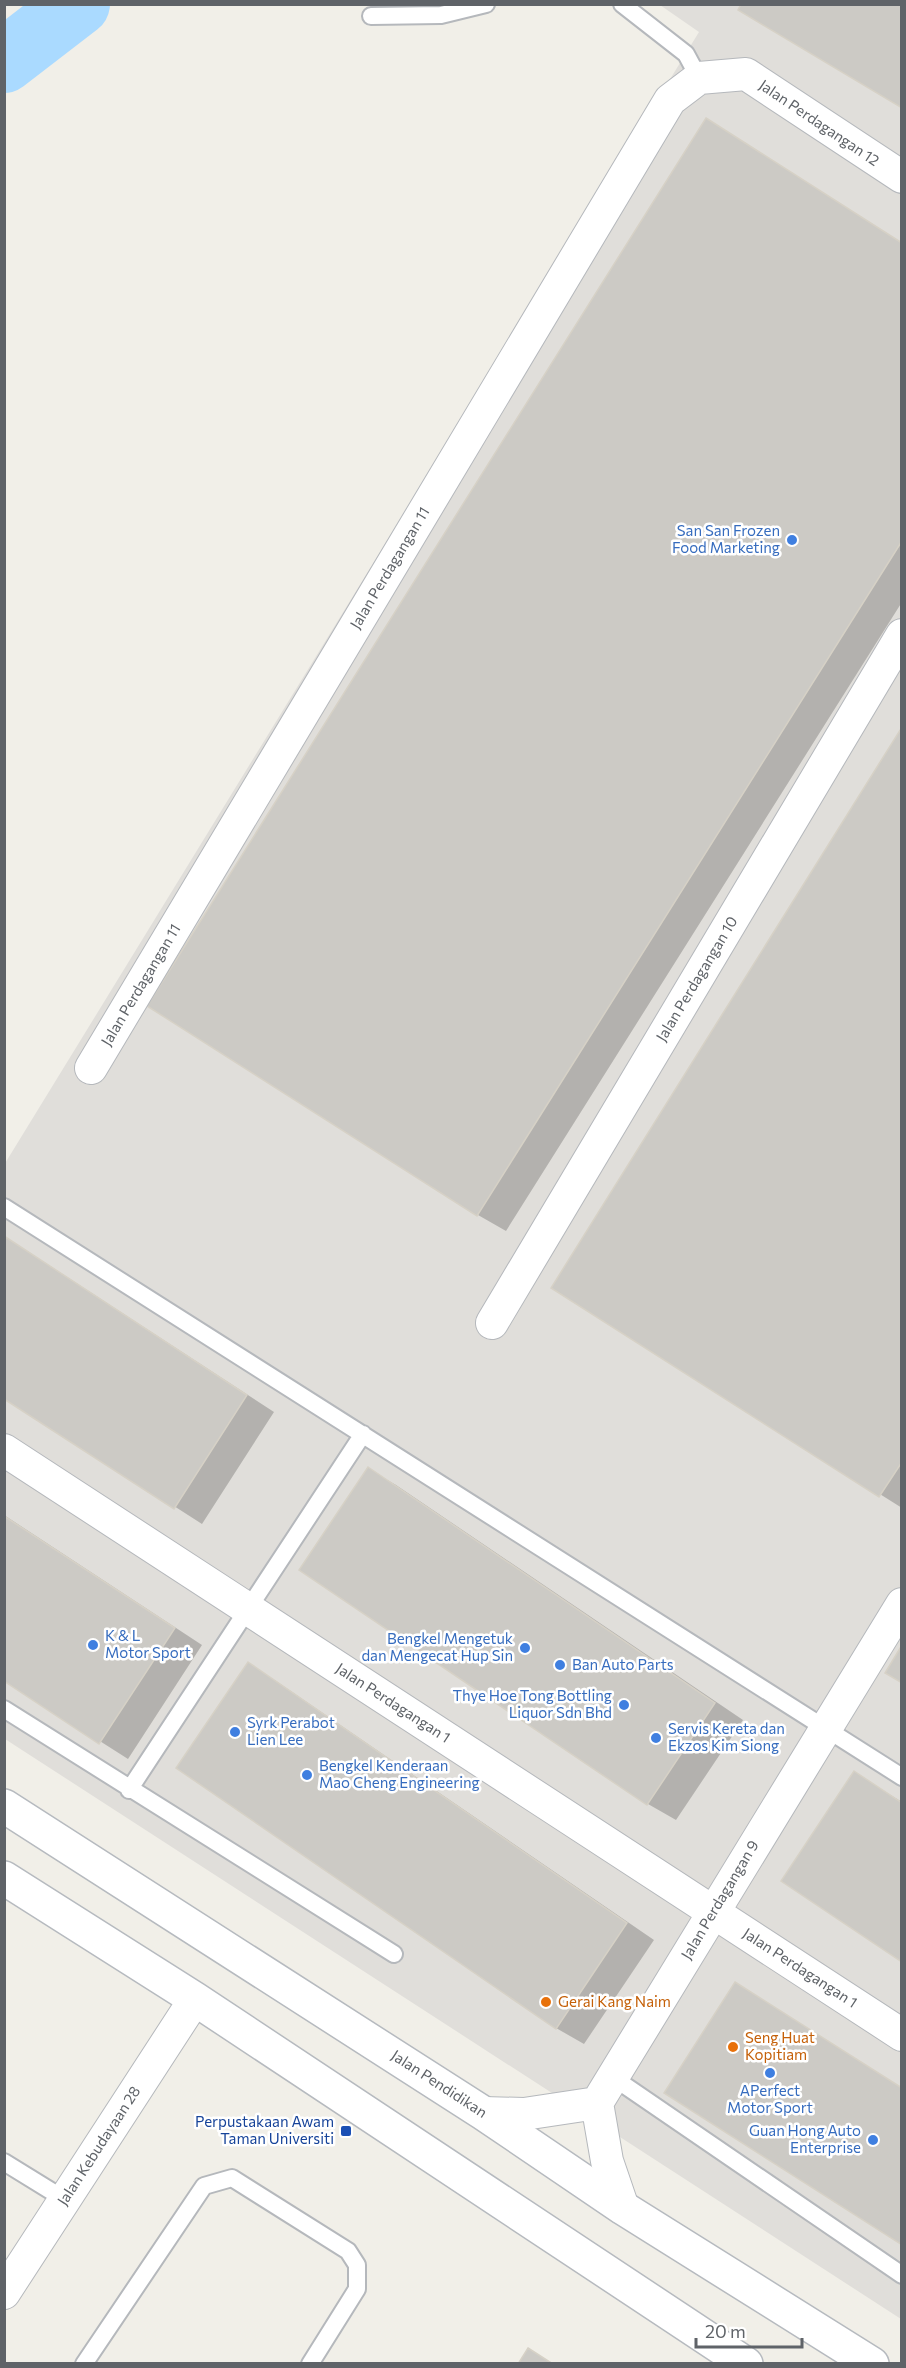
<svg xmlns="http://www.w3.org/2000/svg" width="906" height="2368" viewBox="0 0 906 2368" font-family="Commissioner,sans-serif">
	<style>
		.industrial { fill: #e0deda }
		.shadow { fill: #0003 }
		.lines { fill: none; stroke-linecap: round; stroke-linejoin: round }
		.river { stroke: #aadaff; stroke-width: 64 }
		.building { fill: #cccac5; stroke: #d6d1c6; stroke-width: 1.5 }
		.lane-casing { stroke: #b5b8bc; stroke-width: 20 }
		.street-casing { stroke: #b5b8bc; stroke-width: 34 }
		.secondary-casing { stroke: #b6babf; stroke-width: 36 }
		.lane { stroke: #fff; stroke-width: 16 }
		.street { stroke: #fff; stroke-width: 32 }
		.secondary { stroke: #fff; stroke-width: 33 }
		.shop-dot { fill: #3f7fe0; stroke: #fff; stroke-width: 2 }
		.food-dot { fill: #e8710a; stroke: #fff; stroke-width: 2 }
		.transit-dot { fill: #1a4fb4; stroke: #fff; stroke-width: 2 }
		.labels { text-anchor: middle; stroke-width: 5; stroke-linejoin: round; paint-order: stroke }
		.street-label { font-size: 15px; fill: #5f6368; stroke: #fff }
		.shop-label { font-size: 15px; fill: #366cbe; stroke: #fff; text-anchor: start }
		.food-label { font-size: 15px; fill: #c56008; stroke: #fff; text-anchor: start }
		.transit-label { font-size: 15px; fill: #164399; stroke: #fff; text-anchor: end }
	</style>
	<rect width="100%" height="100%" fill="#f1efe8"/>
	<path class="industrial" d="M660,5H901V2319L5,1739L4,1165L699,32Z"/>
	<path class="shadow" d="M902,243V602L506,1231L478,1215Z
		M902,729V1508L553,1288Z
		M4,1236L274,1412L202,1524L4,1397Z
		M368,1469L396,1485L743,1720L676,1820L648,1804L301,1569Z
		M4,1515L202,1645L128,1759L4,1680Z
		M248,1664L276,1681L654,1940L584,2044L556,2028Z
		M854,1773L902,1802V1960Z"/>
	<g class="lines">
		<path class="river" d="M4,61L78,4"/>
	</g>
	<path class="building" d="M741,4H902V108L738,10Z
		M706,118L902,243V541L477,1216L147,1006Z
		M902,727V1462L879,1497L551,1288Z
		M4,1236L247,1395L174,1509L4,1399Z
		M368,1467L715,1703L647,1805L299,1570Z
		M4,1516L175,1628L99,1744L4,1681Z
		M902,1645V1683L885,1673Z
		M248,1662L627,1923L556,2029L176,1768Z
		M854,1771L902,1803V1962L781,1881Z
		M735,1982L902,2088V2245L664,2093Z
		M528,2348L553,2364H518Z"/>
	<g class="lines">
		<g class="lane-casing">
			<path id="lane" d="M622,4L686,54L699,78
				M371,16L441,15L486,4
				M4,1207L902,1777
				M4,1709L394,1954
				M129,1790L363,1434
				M614,2078L902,2275
				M4,2162L64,2199
				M84,2364L204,2186L232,2178L348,2251L357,2265V2289L310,2364"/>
		</g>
		<g class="street-casing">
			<path id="street" d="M91,1068L670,100L699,78L746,74L902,177
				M492,1323L902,635
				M4,1450L902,2035
				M483,2113L524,2114L597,2103
				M623,2208L607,2161L597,2103L902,1604
				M4,2293L195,1999"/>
		</g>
		<g class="secondary-casing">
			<path id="secondary" d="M4,1806L483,2113L623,2208L872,2364
				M4,1878L195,1999L746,2364"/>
		</g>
		<use href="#lane" class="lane"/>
		<use href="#street" class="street"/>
		<use href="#secondary" class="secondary"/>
	</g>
	<g class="shop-dot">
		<circle cx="792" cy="540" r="6"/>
		<circle cx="93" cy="1645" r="6"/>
		<circle cx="525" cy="1648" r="6"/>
		<circle cx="560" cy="1665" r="6"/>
		<circle cx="624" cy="1705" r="6"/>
		<circle cx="235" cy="1732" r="6"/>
		<circle cx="656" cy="1738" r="6"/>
		<circle cx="307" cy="1775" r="6"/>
		<circle cx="770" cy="2073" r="6"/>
		<circle cx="873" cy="2140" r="6"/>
	</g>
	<g class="food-dot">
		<circle cx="546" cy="2002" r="6"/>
		<circle cx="733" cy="2047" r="6"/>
	</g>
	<rect class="transit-dot" x="340" y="2125" width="12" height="12" rx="3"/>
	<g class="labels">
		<g class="street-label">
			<text transform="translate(819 123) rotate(34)" y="5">Jalan Perdagangan 12</text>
			<text transform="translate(390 568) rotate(-59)" y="5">Jalan Perdagangan 11</text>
			<text transform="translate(697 979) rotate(-59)" y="5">Jalan Perdagangan 10</text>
			<text transform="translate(141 985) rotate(-59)" y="5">Jalan Perdagangan 11</text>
			<text transform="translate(393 1703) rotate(33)" y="5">Jalan Perdagangan 1</text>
			<text transform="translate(720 1900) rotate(-59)" y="5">Jalan Perdagangan 9</text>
			<text transform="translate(800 1968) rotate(33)" y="5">Jalan Perdagangan 1</text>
			<text transform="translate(439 2084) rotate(33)" y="5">Jalan Pendidikan</text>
			<text transform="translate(99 2146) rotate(-57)" y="5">Jalan Kebudayaan 28</text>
		</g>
		<g class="shop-label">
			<text x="780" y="536" text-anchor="end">San San Frozen<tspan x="780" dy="17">Food Marketing</tspan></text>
			<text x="105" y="1641">K &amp; L<tspan x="105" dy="17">Motor Sport</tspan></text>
			<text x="513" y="1644" text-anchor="end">Bengkel Mengetuk<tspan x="513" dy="17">dan Mengecat Hup Sin</tspan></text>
			<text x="572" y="1670">Ban Auto Parts</text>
			<text x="612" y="1701" text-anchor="end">Thye Hoe Tong Bottling<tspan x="612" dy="17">Liquor Sdn Bhd</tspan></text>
			<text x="247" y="1728">Syrk Perabot<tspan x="247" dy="17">Lien Lee</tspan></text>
			<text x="668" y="1734">Servis Kereta dan<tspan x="668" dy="17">Ekzos Kim Siong</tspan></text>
			<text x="319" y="1771">Bengkel Kenderaan<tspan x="319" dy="17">Mao Cheng Engineering</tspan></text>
			<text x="770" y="2096" text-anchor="middle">APerfect<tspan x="770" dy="17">Motor Sport</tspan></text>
			<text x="861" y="2136" text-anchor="end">Guan Hong Auto<tspan x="861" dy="17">Enterprise</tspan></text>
		</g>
		<g class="food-label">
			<text x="558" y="2007">Gerai Kang Naim</text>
			<text x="745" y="2043">Seng Huat<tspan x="745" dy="17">Kopitiam</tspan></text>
		</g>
		<g class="transit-label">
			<text x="334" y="2127">Perpustakaan Awam<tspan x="334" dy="17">Taman Universiti</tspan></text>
		</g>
	</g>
	<rect width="906" height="2368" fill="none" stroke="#5f6368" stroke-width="12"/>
	<path d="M696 2338v9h106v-9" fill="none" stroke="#5f6368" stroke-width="3"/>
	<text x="705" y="2338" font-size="18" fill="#5f6368" stroke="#ffffff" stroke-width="4.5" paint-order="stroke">20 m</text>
</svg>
